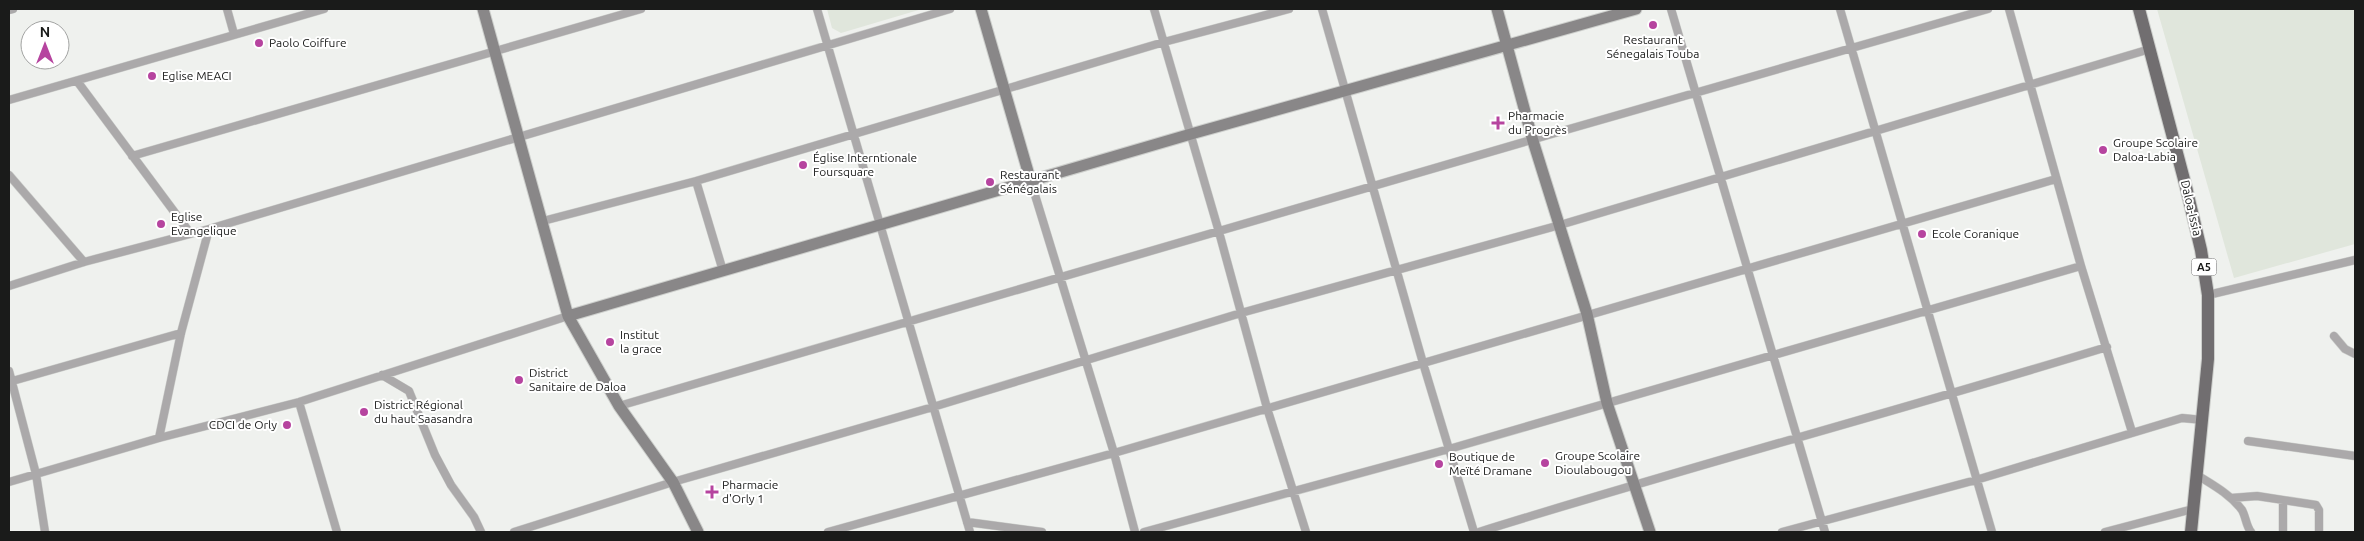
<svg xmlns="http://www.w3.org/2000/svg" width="2364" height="541" viewBox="0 0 2364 541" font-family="Ubuntu,sans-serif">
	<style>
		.built { fill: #e0e6dc }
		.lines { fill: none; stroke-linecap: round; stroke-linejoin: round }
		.street-casing { stroke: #cdcfcc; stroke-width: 9 }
		.secondary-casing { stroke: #cdcfcc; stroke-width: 13 }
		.primary-casing { stroke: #cdcfcc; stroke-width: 14 }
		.street { stroke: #aba9aa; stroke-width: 8 }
		.secondary { stroke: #898788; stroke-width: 11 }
		.primary { stroke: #716e70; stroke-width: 12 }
		.poi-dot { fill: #b6449f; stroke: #fff; stroke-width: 2 }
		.labels { text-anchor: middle; stroke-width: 4; stroke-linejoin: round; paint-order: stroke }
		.shield { fill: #fff; stroke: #5f5f5f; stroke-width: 1 }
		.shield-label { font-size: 11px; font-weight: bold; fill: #1a1b1a }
		.poi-label { font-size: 12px; fill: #1a1b1a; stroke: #fff; text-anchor: start }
		.street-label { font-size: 12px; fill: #1a1b1a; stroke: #fff }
	</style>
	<rect width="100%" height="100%" fill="#eff1ee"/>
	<path class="built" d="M827,9H922L841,33L832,28Z
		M2157,9H2355V244L2234,278Z"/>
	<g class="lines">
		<g class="street-casing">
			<path id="street" d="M227,9L234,34
				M817,9L970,532
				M1154,9L1219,232L1267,408L1306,532
				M1322,9L1423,363L1474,532
				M1671,9L1825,532
				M1840,9L1992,532
				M2009,9L2081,266L2132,432
				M9,10L13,9
				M77,81L190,233
				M9,100L324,9
				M132,156L641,9
				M9,175L84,262
				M696,181L723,271
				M1031,182L1114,453L1135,532
				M543,221L696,181L1164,42L1289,9
				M9,286L84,262L209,229L950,9
				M2208,295L2355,260
				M2334,336L2345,349L2355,354
				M9,371L36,474L45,532
				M382,375L409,391L435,455L451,485L474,517L481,532
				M9,382L181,333
				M299,402L337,532
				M619,406C1075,272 1531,139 1988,9
				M159,438L181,333L209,229
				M2248,441L2355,456
				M2197,475C2213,485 2230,494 2242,510C2246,517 2246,526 2251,532
				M9,482L159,438L299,402L568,316
				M2231,498L2257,496L2316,505L2319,510V532
				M2283,501V532
				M967,522L1042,532
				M514,532L673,482L933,407L1241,313L1560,225L2150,49
				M828,532L1114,453L2056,179
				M1144,532L1449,449L2081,266
				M1479,532C1687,467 1898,411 2107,347
				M1782,532L1976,480L2182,418L2203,420
				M2105,532L2193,509"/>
		</g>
		<g class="secondary-casing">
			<path id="secondary" d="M483,9L568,316L619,406L673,482L698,532
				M981,9L1031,182
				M1497,9L1533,141L1587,314L1607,403L1650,532
				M568,316L1191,134L1636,9"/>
		</g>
		<g class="primary-casing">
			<path id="primary" d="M2139,9L2186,187L2201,250L2208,295V359L2191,532"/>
		</g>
		<use href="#street" class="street"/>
		<use href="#secondary" class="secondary"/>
		<use href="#primary" class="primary"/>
	</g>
	<g class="poi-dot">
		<circle cx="1653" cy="25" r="5"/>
		<circle cx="259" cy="43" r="5"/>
		<circle cx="152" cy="76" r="5"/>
		<path d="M1495.5 115.5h5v5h5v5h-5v5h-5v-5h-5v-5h5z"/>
		<circle cx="2103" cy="150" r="5"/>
		<circle cx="803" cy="165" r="5"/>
		<circle cx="990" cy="182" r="5"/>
		<circle cx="161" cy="224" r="5"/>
		<circle cx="1922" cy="234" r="5"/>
		<circle cx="610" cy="342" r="5"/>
		<circle cx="519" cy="380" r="5"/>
		<circle cx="364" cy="412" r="5"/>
		<circle cx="287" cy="425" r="5"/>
		<circle cx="1545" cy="463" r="5"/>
		<circle cx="1439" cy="464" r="5"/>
		<path d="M709.5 484.5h5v5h5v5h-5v5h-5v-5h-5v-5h5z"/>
	</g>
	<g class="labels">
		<rect class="shield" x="2191.5" y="258.5" width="25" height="17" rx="4"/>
		<g class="shield-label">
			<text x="2204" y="271">A5</text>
		</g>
		<g class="poi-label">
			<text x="1653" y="44" text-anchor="middle">Restaurant<tspan x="1653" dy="14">Sénegalais Touba</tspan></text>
			<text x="269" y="47">Paolo Coiffure</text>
			<text x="162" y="80">Eglise MEACI</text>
			<text x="1508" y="120">Pharmacie<tspan x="1508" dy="14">du Progrès</tspan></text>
			<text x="2113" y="147">Groupe Scolaire<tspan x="2113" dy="14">Daloa-Labia</tspan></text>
			<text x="813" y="162">Église Interntionale<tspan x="813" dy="14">Foursquare</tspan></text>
			<text x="1000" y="179">Restaurant<tspan x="1000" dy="14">Sénégalais</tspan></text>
			<text x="171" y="221">Eglise<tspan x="171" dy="14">Evangelique</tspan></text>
			<text x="1932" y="238">Ecole Coranique</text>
			<text x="620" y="339">Institut<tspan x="620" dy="14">la grace</tspan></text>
			<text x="529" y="377">District<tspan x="529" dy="14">Sanitaire de Daloa</tspan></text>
			<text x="374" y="409">District Régional<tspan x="374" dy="14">du haut Saasandra</tspan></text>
			<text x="277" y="429" text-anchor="end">CDCI de Orly</text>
			<text x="1555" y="460">Groupe Scolaire<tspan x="1555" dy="14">Dioulabougou</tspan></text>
			<text x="1449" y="461">Boutique de<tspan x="1449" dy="14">Meïté Dramane</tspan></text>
			<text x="722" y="489">Pharmacie<tspan x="722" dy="14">d'Orly 1</tspan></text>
		</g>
		<g class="street-label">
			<text transform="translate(2191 208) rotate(77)" y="4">Daloa-Issia</text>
		</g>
	</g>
	<rect width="2364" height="541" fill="none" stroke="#1a1b1a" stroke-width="20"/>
	<g transform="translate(45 45)"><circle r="24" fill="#ffffff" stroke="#a3a4a3"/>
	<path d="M0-4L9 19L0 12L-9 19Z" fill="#b6449f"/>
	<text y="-8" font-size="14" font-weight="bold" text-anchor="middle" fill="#1a1b1a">N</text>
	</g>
</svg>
